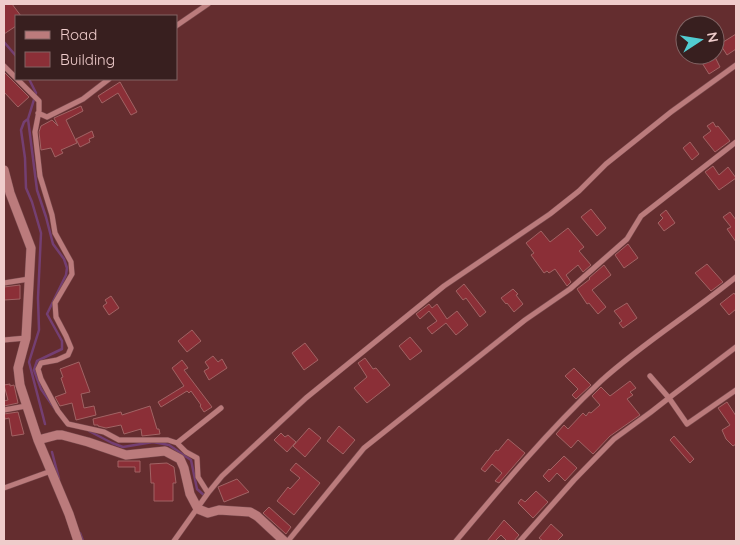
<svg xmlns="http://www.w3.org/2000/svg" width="740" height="545" viewBox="0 0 740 545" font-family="Quicksand,sans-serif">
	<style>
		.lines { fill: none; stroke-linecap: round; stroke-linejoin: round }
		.stream { stroke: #743f72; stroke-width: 2.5 }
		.building { fill: #8b2f37; stroke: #a16364 }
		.minor-casing { stroke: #794a4d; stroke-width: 6 }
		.tertiary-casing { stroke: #794a4d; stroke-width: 10 }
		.minor { stroke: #bb7b7c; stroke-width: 5 }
		.tertiary { stroke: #bb7b7c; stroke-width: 9 }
	</style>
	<rect width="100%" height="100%" fill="#642d2f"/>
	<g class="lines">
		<path class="stream" d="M4,42L16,56
			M29,79L36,93L28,119L37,190L46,217L53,244L64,259L67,268L66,275L47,314L62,341V349L37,361L34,370L41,389L55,409
			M28,119L24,122L21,130L25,158L26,188L32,202L41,233L38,298L39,330L29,362L45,424
			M89,431L112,443L123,447L153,442L169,445L191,460L197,489L205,496
			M52,452L59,479
			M80,533L83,541"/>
	</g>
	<path class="building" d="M4,4H12L21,16H16V26L4,34Z
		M736,34V49L727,55L720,44Z
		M705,55H714L720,67L709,74L699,58Z
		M4,72L29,97L18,107L4,92Z
		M120,82L137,112L131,115L118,93L102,103L98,96Z
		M81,106L83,111L66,120L77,143L61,150L63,153L55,157L51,148L41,150L39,132L41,126L52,120L58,126L54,118Z
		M713,122L716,127L718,126L730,141L715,152L703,137L711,131L707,126Z
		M92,131L94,137L89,139L90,142L80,147L76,139Z
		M690,142L699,154L692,160L683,148Z
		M713,166L719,175L728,167L736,178L719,190L705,172Z
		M591,209L606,228L597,236L581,217Z
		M666,210L675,223L664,231L658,223L663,218L660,215Z
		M730,212L736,220V242L727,229L731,227L723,217Z
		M568,228L584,247L579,251L591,265L583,272L578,265L566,275L571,282L567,286L555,269L549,273L547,271L544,273L531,255L534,253L526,243L541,231L550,242Z
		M628,244L638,258L624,268L615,255Z
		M707,264L723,282L711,291L695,273Z
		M604,265L611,275L592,290L606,307L598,314L589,303L587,304L577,289L590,279L589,278Z
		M464,284L486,312L480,317L466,298L463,300L456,291Z
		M20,285V299L4,300V287Z
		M513,289L518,294L516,295L523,304L514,312L507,303L506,304L501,298Z
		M734,293L736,296V309L729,315L720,304Z
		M111,296L119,308L109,315L103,306L107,303L105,300Z
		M627,303L637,318L623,328L619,323L622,321L614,311Z
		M429,304L432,308L437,304L447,319L457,311L468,325L456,335L446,323L432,334L427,328L437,321L429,311L420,319L416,314Z
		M192,330L201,341L187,352L178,341Z
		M410,337L422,351L410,360L399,346Z
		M305,343L318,360L304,370L292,353Z
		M213,356L218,362L222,359L227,368L209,380L204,371L209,368L205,362Z
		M365,358L373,369L376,368L390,385L367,403L354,388L367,377L358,363Z
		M182,360L188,368L184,370L212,407L204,412L200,406L201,405L191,391L189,393L187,391L161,407L158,402L184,386L172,368Z
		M79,362L90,392L81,394L84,408L94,406L96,415L76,420L72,403L60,406L55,397L66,393L61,378L63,377L60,369Z
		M574,368L591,385L576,399L572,395L578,389L565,376Z
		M630,381L636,388L630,392L633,395L627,399L640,415L610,436L593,454L578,440L571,448L556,434L564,425L568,429L583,413L586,416L589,412L591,413L600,405L592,396L601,387L610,396Z
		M10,384V386L14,385L18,403L4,406V401L8,400L4,385Z
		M727,402L736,416V444L733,446L726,439L722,430L730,425L718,408Z
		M150,406L157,429H159L160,434L142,436L141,429L124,434L121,425L106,428L98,426V425H94L93,419L121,412L122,415Z
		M18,412L24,434L12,436L9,418L5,419L4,414Z
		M339,426L355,440L343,454L327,441Z
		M309,428L321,438L305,457L293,446Z
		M281,433L285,437L288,435L296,442L287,452L274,440Z
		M674,436L694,459L690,463L670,440Z
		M508,439L525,453L499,483L495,481L502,473L492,464L485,472L481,469L496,450L498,451Z
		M564,456L577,468L565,481L557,473L549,482L543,476L549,469L550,470Z
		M118,461H140V472H135V467H118Z
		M167,463L174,467L176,483H173V501H154V483H151L150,464Z
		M296,463L320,483L294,515L277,501L288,487L290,489L300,478L290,470Z
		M237,479L249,492L224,502L218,487Z
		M536,491L548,502L533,518L518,503L521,499L525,502Z
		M269,507L291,527L286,534L263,513Z
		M504,520L519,535L514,541H507L501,535L495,541H487Z
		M551,524L563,535L557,541H543L539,538Z"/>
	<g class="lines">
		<g class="minor-casing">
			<path id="minor" d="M176,26L208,4
				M4,66L16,78
				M17,79L39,101V111L35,132L40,176L52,215L55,233L71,262L72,274L55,303L56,317L66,336L71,348L68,355L57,360L41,363L38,369L41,379L58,411L68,424L104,432L119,440H168L177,443L186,452L197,458L198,477L208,493
				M38,113L47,117L83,99L109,79
				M4,283L29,279
				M4,340L26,338
				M650,376L669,398L687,424L736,390
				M4,410L26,406
				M177,443L221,408
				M4,488L51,471
				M174,541L208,493L222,476L306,398L444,286L550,214L579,191L606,164L671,112L736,65
				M288,541L364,448L525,320L570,289L627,239L641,216L736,142
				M456,541C502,486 548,431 601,381C643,343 692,313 736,277
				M520,541L574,480L614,439L651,412L674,394L736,347"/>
		</g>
		<g class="tertiary-casing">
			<path id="tertiary" d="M4,170L10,193L31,248L26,338L18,368L20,385L38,440L69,514L78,541
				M38,440L57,435H62L88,442L126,455L165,451L180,459L184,468L190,494L198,509L208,513L219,510L250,512L257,516L284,541"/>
		</g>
		<use href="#minor" class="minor"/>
		<use href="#tertiary" class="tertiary"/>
	</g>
	<rect width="740" height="545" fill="none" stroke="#efcccb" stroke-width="10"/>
	<rect x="15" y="15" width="162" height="65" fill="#381f1f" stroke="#816464"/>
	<rect x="25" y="31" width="25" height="8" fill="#bb7b7c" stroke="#816464"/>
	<text x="60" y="40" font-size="15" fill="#efcccb">Road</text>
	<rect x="25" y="52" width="25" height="15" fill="#8b2f37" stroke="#816464"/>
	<text x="60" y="65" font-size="15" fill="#efcccb">Building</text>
	<g transform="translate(700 40) rotate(78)"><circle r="24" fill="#381f1f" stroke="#816464"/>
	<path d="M0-4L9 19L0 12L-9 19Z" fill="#51ccd1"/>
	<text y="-8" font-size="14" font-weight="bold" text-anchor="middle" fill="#efcccb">N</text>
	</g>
</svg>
